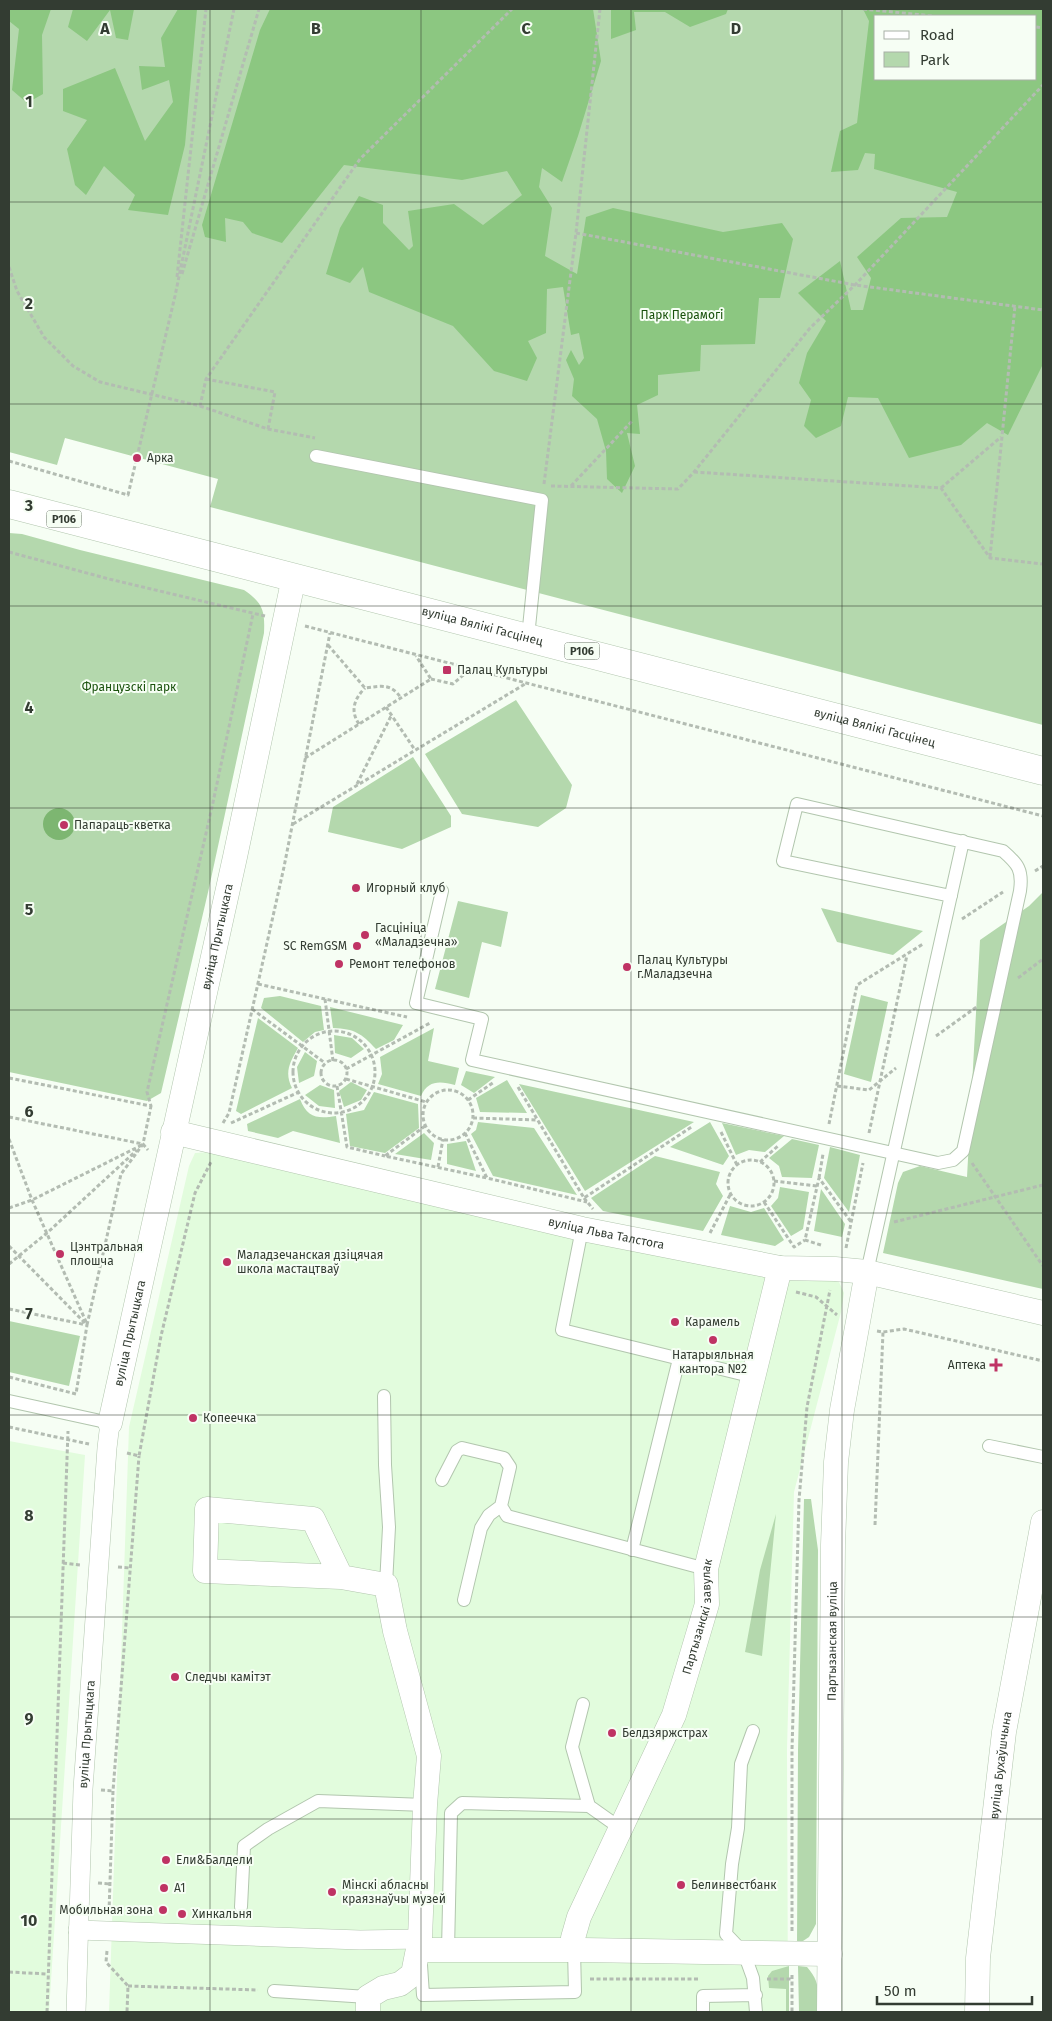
<svg xmlns="http://www.w3.org/2000/svg" width="1052" height="2021" viewBox="0 0 1052 2021" font-family="'Fira Sans',sans-serif">
	<style>
		.built { fill: #e2fcdd }
		.green { fill: #b4d8ad; fill-rule: evenodd }
		.forest { fill: #8cc781; fill-rule: evenodd }
		.water { fill: #7db671 }
		.lines { fill: none; stroke-linecap: round; stroke-linejoin: round }
		.service-casing { stroke: #b2c6ae; stroke-width: 14 }
		.pedestrian-casing { stroke: #b2c6ae; stroke-width: 20 }
		.minor-casing { stroke: #b2c6ae; stroke-width: 25 }
		.primary-casing { stroke: #b2c6ae; stroke-width: 29 }
		.path { stroke: #b3bcb2; stroke-width: 3; stroke-dasharray: 4 2.5; stroke-linecap: butt }
		.service { stroke: #fff; stroke-width: 12 }
		.pedestrian { stroke: #fff; stroke-width: 19 }
		.minor { stroke: #fff; stroke-width: 24 }
		.primary { stroke: #fff; stroke-width: 28 }
		.grid { fill: none; stroke: #333c32; stroke-width: 1; stroke-opacity: 0.55 }
		.poi-dot { fill: #bf3364; stroke: #f6fef4; stroke-width: 2 }
		.labels { text-anchor: middle; stroke-width: 4; stroke-linejoin: round; paint-order: stroke }
		.shield { fill: #f6fef4; stroke: #6e766c; stroke-width: 1 }
		.shield-label { font-size: 11px; font-weight: bold; fill: #333c32 }
		.park-label { font-size: 12px; fill: #1a520d; stroke: #f6fef4 }
		.poi-label { font-size: 12px; fill: #333c32; stroke: #f6fef4; text-anchor: start }
		.street-label { font-size: 12px; fill: #333c32; stroke: #f6fef4 }
		.grid-label { font-size: 16px; text-anchor: middle; font-weight: bold; fill: #333c32; stroke: #f6fef4; stroke-width: 4; stroke-linejoin: round; paint-order: stroke }
	</style>
	<rect width="100%" height="100%" fill="#f6fef4"/>
	<path class="built" d="M210,1152L819,1273L839,1282L844,1293L841,1312L794,1492L787,1749L788,2012H109L129,1427L189,1166L195,1153Z
		M9,1441L85,1455L49,2012H9Z"/>
	<path class="green" d="M9,9H1043V725L210,507L218,479L65,438L57,465L9,452ZM876,16H1036V79H876Z
		M9,533L22,534L80,550L244,590C263,603 265,611 264,633L209,888L161,1093L147,1101L9,1072Z
		M516,700L572,785L566,808L538,827L462,814L425,754Z
		M413,757L451,816V827L402,849L328,832L333,807Z
		M1043,892V1289L883,1253L898,1183L903,1172L920,1166L967,1177L980,940L1029,906Z
		M458,901L508,912L501,947L482,942L469,998L435,989Z
		M821,908L923,931L893,955L837,942Z
		M861,995L888,1002L871,1082L844,1074Z
		M280,996L321,1006L324,1030L315,1032L303,1042L261,1008L264,998Z
		M330,1007L403,1025L394,1040L376,1049C361,1033 355,1029 333,1028Z
		M258,1018L298,1048C290,1062 284,1072 292,1088L241,1114L236,1111Z
		M434,1028L428,1061L459,1068L455,1085C440,1081 428,1080 421,1096L378,1084L382,1074L380,1057Z
		M334,1035L352,1038L364,1049L351,1058L335,1053Z
		M305,1052L317,1061L314,1076L299,1083L297,1067Z
		M466,1071L495,1077L474,1093L461,1085Z
		M507,1080L527,1113L480,1112L476,1098Z
		M351,1082L367,1090L361,1100L344,1107L339,1091Z
		M519,1084L694,1122L585,1191Z
		M320,1085L334,1090L335,1108L319,1106L305,1095Z
		M374,1092L418,1104L419,1128L385,1153L350,1146L346,1114L364,1110Z
		M300,1099C307,1118 318,1119 336,1116L340,1143L293,1131L278,1138L248,1131L247,1124Z
		M478,1122L534,1128L577,1195L493,1176L471,1134L476,1130Z
		M710,1122L729,1156L723,1165L670,1147Z
		M722,1123L784,1136L765,1152L749,1150L736,1155Z
		M424,1133L434,1143L431,1160L395,1154Z
		M792,1139L819,1145L812,1178L782,1177L779,1166L769,1158Z
		M466,1141L476,1171L447,1164V1144Z
		M830,1147L860,1155L849,1212L824,1178Z
		M655,1156L720,1172L716,1184L723,1196L703,1231L603,1211L591,1198Z
		M780,1187L809,1192L803,1229L791,1236L771,1206L778,1198Z
		M821,1189L845,1224L842,1237L814,1231Z
		M730,1206L751,1212L764,1208L784,1240L775,1246L721,1235Z
		M9,1321L80,1336L69,1386L9,1372Z
		M804,1499H811L818,1550L816,1924L809,1937L797,1945L798,1750Z
		M776,1514L762,1656L745,1652L760,1570Z
		M789,1966V2012H786V1989L769,1988L768,1976L772,1971Z
		M798,1966L807,1967C821,1983 818,1992 817,2012H799Z"/>
	<path class="forest" d="M9,9H51L42,35L43,94L27,103L12,90L19,29L9,21Z
		M73,9H134L128,40L116,38L110,10L87,41L68,27Z
		M178,9H197L185,145L168,215L128,210L135,195L104,166L86,195L75,185L67,149L87,120L63,111V89L115,68L145,141L173,102L169,80L142,90L139,66L165,67L161,38Z
		M270,9H593L601,61L578,136L562,182L542,168L539,187L552,208L545,256L577,274L586,217L613,208L723,232L782,223L793,239L780,298H759L755,344L701,345L700,371L658,375V395L637,405L640,434L627,433L635,466L622,493L607,479L606,451L597,419L572,396L574,379L566,360L571,350L579,365L584,358L579,333L571,335L563,287L547,289L546,333L528,341L537,358L527,381L494,371L453,326L369,292L363,267L350,283L326,274L340,228L359,196L383,205V223L409,250L413,246L408,211L454,204L483,225L522,195L507,171L462,180L344,165L282,243L252,233L243,222L225,218L226,242L205,237L202,225L260,30Z
		M611,9H728L726,14L690,27L665,12H634L636,30L611,39Z
		M863,9H1043V364L1008,435L987,423L961,445L909,458L878,398L848,397L841,426L816,438L804,426L811,400L799,383L807,353L826,321L798,293L840,261L851,310H863L871,278L857,257L901,218L947,217L957,192L874,169L875,154L865,153L858,170L831,172L840,131L857,123L869,21ZM1036,16V79H876V16Z"/>
	<path class="water" d="M43 824a16 16 0 1 1 32 0a16 16 0 1 1-32 0Z"/>
	<g class="lines">
		<g class="service-casing">
			<path id="service" d="M316,456L542,500L528,637
				M442,891L416,1003L482,1019L472,1060L938,1163L953,1160L963,1151L1020,891C1023,870 1018,864 1003,851L797,804L783,861L951,896
				M582,1229L562,1330L754,1377
				M867,1272L963,841
				M384,1396L385,1465L389,1527L386,1585
				M9,1401L110,1423
				M989,1446L1043,1457
				M442,1480L457,1451L462,1448L504,1458L510,1467L501,1506L507,1516L706,1569
				M632,1550L679,1359
				M464,1600L481,1528L489,1515L501,1506
				M583,1704L572,1747L589,1806L620,1828
				M753,1731L741,1764L738,1828L732,1864L726,1934L744,1953L753,1978L756,2012
				M241,1907L244,1846L268,1829L318,1801L425,1805
				M448,1950L451,1813L462,1803L589,1806
				M421,1965L423,1995L575,1992L574,1950
				M274,1991L368,1997
				M703,2012V1996L756,1995"/>
		</g>
		<g class="pedestrian-casing">
			<g id="pedestrian">
				<path d="M78,1930L360,1940L420,1939"/>
				<path id="s1" d="M76,2012L83,1789L107,1448L110,1423"/>
			</g>
		</g>
		<g class="minor-casing">
			<g id="minor">
				<path id="s2" d="M173,1132L582,1229L780,1268L835,1269L867,1272L1043,1313"/>
				<path id="s3" d="M110,1423L235,857L294,577"/>
				<path d="M341,1577L313,1519L207,1509L205,1571L341,1577L386,1585L395,1631L429,1756L425,1805L420,1939L413,1974L400,1984L383,1988L368,1997V2012"/>
				<path d="M419,1950H583L830,1954"/>
				<path id="s4" d="M574,1950L573,1938L579,1917L674,1715L707,1604L706,1569L780,1268"/>
				<path id="s5" d="M829,2012L833,1545L836,1462L842,1410L867,1272"/>
				<path id="s6" d="M977,2012L978,1958L1004,1732L1043,1522"/>
			</g>
		</g>
		<g class="primary-casing">
			<g id="primary">
				<path id="s7" d="M9,504L1043,771"/>
			</g>
		</g>
		<path class="path" d="M863,9L933,16
			M1036,27L1043,28
			M576,233L855,285L1043,310
			M9,267L17,291L44,337L73,366L100,382L200,406L206,379L360,159L512,9
			M182,274L259,9
			M177,277L206,9
			M206,379L275,392L268,429
			M200,406L268,429L315,438
			M9,461L128,495L175,296L234,9
			M694,472L941,488L990,558L1043,564
			M544,484L576,233L600,9
			M551,486L678,489L694,472L810,328L855,285L1043,85
			M571,486L633,420
			M941,488L1001,437
			M9,552L109,579L265,616
			M990,557L1015,306
			M305,626L1043,816
			M328,645L365,688C381,686 391,683 401,698
			M431,679L453,684L470,669
			M386,707L415,750
			M359,724C350,711 354,699 365,688
			M305,758L431,679L416,656
			M357,784L391,716
			M293,824L525,684
			M1035,871L1043,866
			M962,919L1003,892
			M1018,978L1043,959
			M258,984L325,999
			M252,1009L325,1063
			M293 1072a41 41 0 1 1 82 0a41 41 0 1 1-82 0Z
			M936,1036L978,1006
			M321 1073a13 13 0 1 1 26 0a13 13 0 1 1-26 0Z
			M333,1061L325,999L407,1017
			M346,1069L430,1023
			M9,1078L151,1106L147,1092L212,807L253,614
			M346,1079L426,1102
			M337,1086L347,1147L385,1156
			M837,1086L869,1090L896,1068
			M518,1087L584,1198L693,1126
			M423 1115a25 25 0 1 1 50 0a25 25 0 1 1-50 0Z
			M468,1100L494,1082
			M9,1117L143,1144L148,1150
			M473,1118L538,1120
			M223,1123L229,1113L284,867L330,633
			M231,1123L299,1092
			M829,1124L857,985L923,944
			M425,1126L385,1156L487,1178
			M721,1132L737,1165
			M465,1133L487,1178L587,1202
			M869,1133L907,955
			M9,1139L32,1200L87,1324
			M728 1183a23 23 0 1 1 46 0a23 23 0 1 1-46 0Z
			M760,1162L779,1145
			M972,1163L1043,1266
			M438,1167L443,1139
			M819,1178L823,1154
			M774,1181L817,1186
			M584,1198L593,1209
			M764,1202L794,1247L805,1240
			M9,1208L32,1200L142,1145
			M894,1222L1043,1185
			M710,1233L731,1193
			M821,1245L805,1240L819,1178L851,1222
			M9,1246L85,1323
			M846,1248L863,1163
			M9,1264L47,1233L137,1150
			M796,1292L816,1297L837,1315
			M9,1309L87,1325L76,1394L9,1377
			M87,1325L121,1174L143,1144L151,1106
			M877,1331L883,1332L904,1329L1043,1361
			M9,1427L89,1444
			M127,1453L139,1456L161,1336L195,1193L211,1162
			M875,1525L883,1332
			M63,1563L80,1565
			M118,1567L130,1568
			M101,1790L113,1791
			M98,1883L110,1884
			M109,1912L113,1791L139,1456
			M792,1931V1750L799,1500L807,1407L830,1290
			M107,1951L106,1962L128,1986L127,2012
			M9,1972L47,1974
			M792,1975V2012
			M590,1979H699
			M767,1979H792
			M128,1986L258,1990
			M47,2012L68,1431"/>
		<use href="#service" class="service"/>
		<use href="#pedestrian" class="pedestrian"/>
		<use href="#minor" class="minor"/>
		<use href="#primary" class="primary"/>
	</g>
	<path class="grid" d="M210,9V2012M421,9V2012M631,9V2012M842,9V2012M9,202H1043M9,404H1043M9,606H1043M9,808H1043M9,1010H1043M9,1213H1043M9,1415H1043M9,1617H1043M9,1819H1043"/>
	<g class="poi-dot">
		<circle cx="137" cy="458" r="5"/>
		<rect x="442" y="665" width="10" height="10" rx="2.5"/>
		<circle cx="64" cy="825" r="5"/>
		<circle cx="356" cy="888" r="5"/>
		<circle cx="365" cy="935" r="5"/>
		<circle cx="357" cy="946" r="5"/>
		<circle cx="339" cy="964" r="5"/>
		<circle cx="627" cy="967" r="5"/>
		<circle cx="60" cy="1254" r="5"/>
		<circle cx="227" cy="1262" r="5"/>
		<circle cx="675" cy="1322" r="5"/>
		<circle cx="713" cy="1340" r="5"/>
		<path d="M993.5 1357.5h5v5h5v5h-5v5h-5v-5h-5v-5h5z"/>
		<circle cx="193" cy="1418" r="5"/>
		<circle cx="175" cy="1677" r="5"/>
		<circle cx="612" cy="1733" r="5"/>
		<circle cx="166" cy="1860" r="5"/>
		<circle cx="681" cy="1885" r="5"/>
		<circle cx="164" cy="1888" r="5"/>
		<circle cx="332" cy="1892" r="5"/>
		<circle cx="163" cy="1910" r="5"/>
		<circle cx="182" cy="1914" r="5"/>
	</g>
	<g class="labels">
		<g class="shield">
			<rect x="46.5" y="510.5" width="35" height="17" rx="4"/>
			<rect x="564.5" y="642.5" width="35" height="17" rx="4"/>
		</g>
		<g class="shield-label">
			<text x="64" y="523">Р106</text>
			<text x="582" y="655">Р106</text>
		</g>
		<g class="park-label">
			<text x="682" y="319">Парк Перамогі</text>
			<text x="129" y="691">Французскі парк</text>
		</g>
		<g class="poi-label">
			<text x="147" y="462">Арка</text>
			<text x="457" y="674">Палац Культуры</text>
			<text x="74" y="829">Папараць-кветка</text>
			<text x="366" y="892">Игорный клуб</text>
			<text x="375" y="932">Гасцініца<tspan x="375" dy="14">«Маладзечна»</tspan></text>
			<text x="347" y="950" text-anchor="end">SC RemGSM</text>
			<text x="637" y="964">Палац Культуры<tspan x="637" dy="14">г.Маладзечна</tspan></text>
			<text x="349" y="968">Ремонт телефонов</text>
			<text x="70" y="1251">Цэнтральная<tspan x="70" dy="14">плошча</tspan></text>
			<text x="237" y="1259">Маладзечанская дзіцячая<tspan x="237" dy="14">школа мастацтваў</tspan></text>
			<text x="685" y="1326">Карамель</text>
			<text x="713" y="1359" text-anchor="middle">Натарыяльная<tspan x="713" dy="14">кантора №2</tspan></text>
			<text x="986" y="1369" text-anchor="end">Аптека</text>
			<text x="203" y="1422">Копеечка</text>
			<text x="185" y="1681">Следчы камітэт</text>
			<text x="622" y="1737">Белдзяржстрах</text>
			<text x="176" y="1864">Ели&amp;Балдели</text>
			<text x="342" y="1889">Мінскі абласны<tspan x="342" dy="14">краязнаўчы музей</tspan></text>
			<text x="691" y="1889">Белинвестбанк</text>
			<text x="174" y="1892">A1</text>
			<text x="153" y="1914" text-anchor="end">Мобильная зона</text>
			<text x="192" y="1918">Хинкальня</text>
		</g>
		<g class="street-label">
			<text dy="4" stroke="none"><textPath href="#s7" startOffset="489">вуліца Вялікі Гасцінец</textPath></text>
			<text dy="4" stroke="none"><textPath href="#s7" startOffset="894">вуліца Вялікі Гасцінец</textPath></text>
			<text dy="4" stroke="none"><textPath href="#s3" startOffset="498">вуліца Прытыцкага</textPath></text>
			<text dy="4" stroke="none"><textPath href="#s2" startOffset="445">вуліца Льва Талстога</textPath></text>
			<text dy="4" stroke="none"><textPath href="#s3" startOffset="92">вуліца Прытыцкага</textPath></text>
			<text dy="4" stroke="none"><textPath href="#s4" startOffset="359">Партызанскі завулак</textPath></text>
			<text dy="4" stroke="none"><textPath href="#s5" startOffset="371">Партызанская вуліца</textPath></text>
			<text dy="4" stroke="none"><textPath href="#s1" startOffset="278">вуліца Прытыцкага</textPath></text>
			<text dy="4" stroke="none"><textPath href="#s6" startOffset="248">вуліца Бухаўшчына</textPath></text>
		</g>
	</g>
	<g class="grid-label">
		<text x="105" y="34">A</text>
		<text x="316" y="34">B</text>
		<text x="526" y="34">C</text>
		<text x="736" y="34">D</text>
		<text x="29" y="107">1</text>
		<text x="29" y="309">2</text>
		<text x="29" y="511">3</text>
		<text x="29" y="713">4</text>
		<text x="29" y="915">5</text>
		<text x="29" y="1117">6</text>
		<text x="29" y="1319">7</text>
		<text x="29" y="1521">8</text>
		<text x="29" y="1724">9</text>
		<text x="29" y="1926">10</text>
	</g>
	<rect width="1052" height="2021" fill="none" stroke="#333c32" stroke-width="20"/>
	<rect x="874" y="15" width="162" height="65" fill="#f6fef4" stroke="#a8b0a6"/>
	<rect x="884" y="31" width="25" height="8" fill="#ffffff" stroke="#a8b0a6"/>
	<text x="920" y="40" font-size="15" fill="#333c32">Road</text>
	<rect x="884" y="52" width="25" height="15" fill="#b4d8ad" stroke="#a8b0a6"/>
	<text x="920" y="65" font-size="15" fill="#333c32">Park</text>
	<path d="M877 1996v8h155v-8" fill="none" stroke="#333c32" stroke-width="2.5"/>
	<text x="884" y="1996" font-size="15" fill="#333c32" stroke="#f6fef4" stroke-width="4" paint-order="stroke">50 m</text>
</svg>
